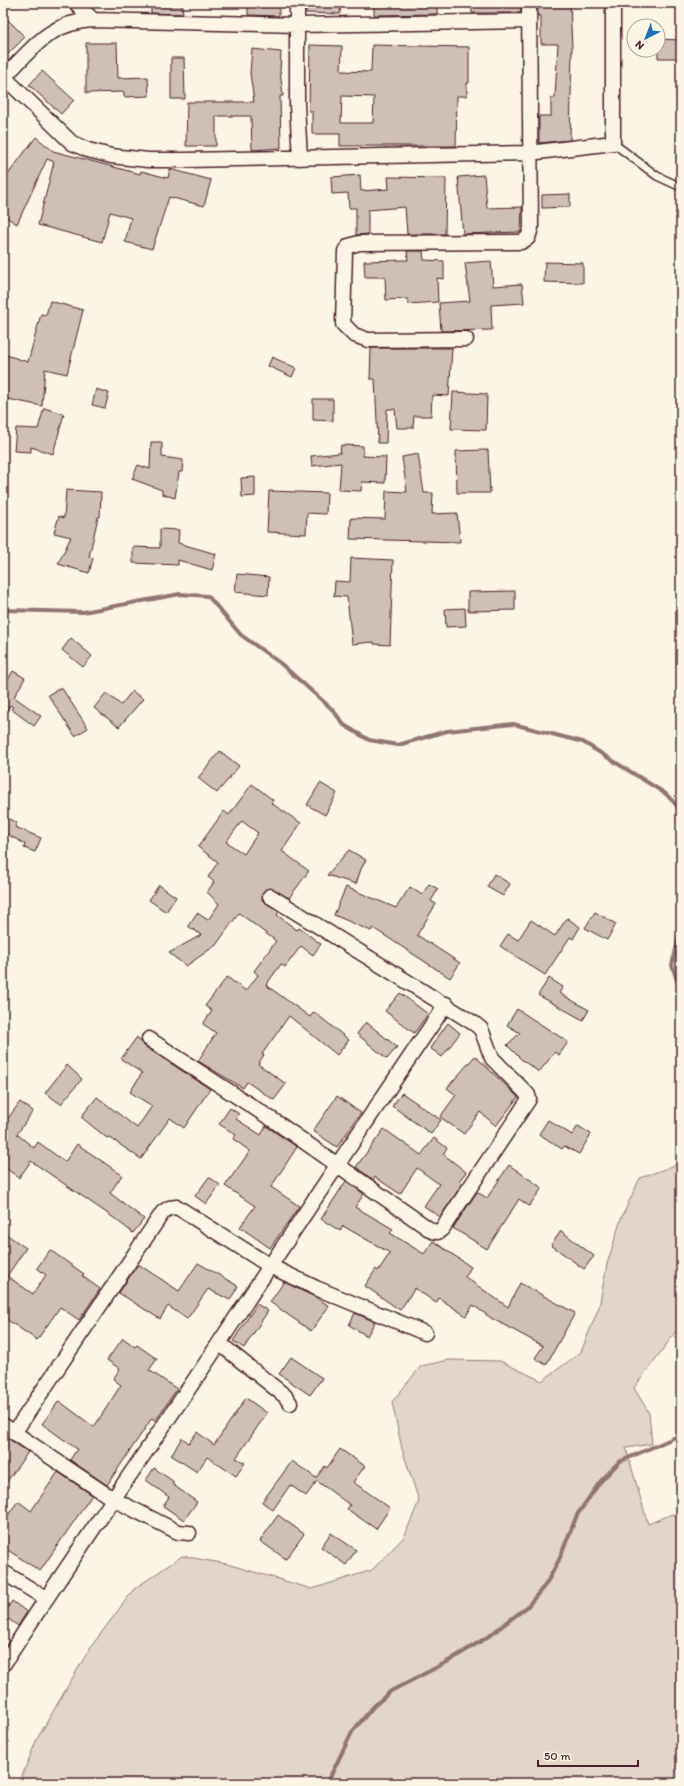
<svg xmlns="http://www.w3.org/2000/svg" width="684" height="1786" viewBox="0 0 684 1786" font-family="Itim,sans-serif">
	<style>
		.green { fill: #e2d5ca; stroke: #967a7a }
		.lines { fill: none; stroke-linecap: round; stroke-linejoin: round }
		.stream { stroke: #917474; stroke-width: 4 }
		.building { fill: #cfc0b7; stroke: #4a1f2b; fill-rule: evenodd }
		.service-casing { stroke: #4a1f2b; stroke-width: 10 }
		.minor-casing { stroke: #4a1f2b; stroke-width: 17 }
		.service { stroke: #fcf5e5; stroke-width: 7 }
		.minor { stroke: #fcf5e5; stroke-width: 14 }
	</style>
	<rect width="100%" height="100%" fill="#fcf5e5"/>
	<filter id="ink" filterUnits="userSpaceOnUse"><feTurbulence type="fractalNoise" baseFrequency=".025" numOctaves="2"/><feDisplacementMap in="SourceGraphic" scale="8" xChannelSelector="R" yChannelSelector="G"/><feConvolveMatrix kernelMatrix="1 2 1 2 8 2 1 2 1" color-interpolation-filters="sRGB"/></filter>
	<g filter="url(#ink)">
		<path class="green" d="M681,1163V1301L677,1330L634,1388L649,1413L652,1444L626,1448L648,1524L672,1514L681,1517V1783H19L37,1739L90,1648L134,1589L182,1556L227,1564L312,1589L372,1570L404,1537L419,1501L402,1449L392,1402L421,1366L449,1360L500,1361L542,1381L581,1352L599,1307L607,1264L621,1219L640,1178Z"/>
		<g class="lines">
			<path class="stream" d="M3,610L83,612L180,594L208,596L241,635L280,663L333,710L344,725L369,740L398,745L447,731L513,724L583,742L666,794L681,810
				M681,930L672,965L681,993
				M327,1783L352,1732L373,1707L391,1691L447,1662L489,1636L527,1607L546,1584L559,1560L577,1515L600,1482L619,1462L678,1436L681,1430"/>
		</g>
		<path class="building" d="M151,3H182L183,14L151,13Z
			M248,3H279V16L248,15Z
			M306,3H341L340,14L306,13Z
			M374,3H437V14L374,15Z
			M472,3H521V13H472Z
			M538,3H570L572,49L570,140L539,143V116H551V98H555L558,44H541V16H538Z
			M3,15L25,37L3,59Z
			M658,39L681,40V58H658Z
			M86,43H117L118,78L148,77L149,96L124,97V92L86,93Z
			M310,45L342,46L341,71L371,72L372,45L469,47V83H467V96H457L456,146H340V134H312V111H309ZM342,96L374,97L373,123H341Z
			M252,49L281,52L280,71L283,96H280L281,148L252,150L251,116H216V146H186L187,102H254L250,73Z
			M171,58H184L185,99H171Z
			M42,71L74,100L61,114L29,85Z
			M36,137L53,151L140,174L141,171L168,178L170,169L211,180L204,206L169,197L152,249L125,242L131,218L110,212L102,242L38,225L54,162L47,159L17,224L3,215V181Z
			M360,175L361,191L389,189L388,177L446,178L445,234H407L405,207L368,210V234L356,235V208H349L348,193L332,194L331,177Z
			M484,175L487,208L522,207L521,232L463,234L458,177Z
			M570,194V207L542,208V195Z
			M407,251H423L424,260L444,261V279L437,278L438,302L408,304V299L386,300L385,277H365L364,261L408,260Z
			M491,261L493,286L522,284L524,303L491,305L492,330L441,331L439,303L470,301L465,263Z
			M545,262L583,263V283L544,282Z
			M50,301L83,310L67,374L45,369L42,406L3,398V354L28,362L41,314L46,315Z
			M371,348H452L449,396L432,395L431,416H414L413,428H397L395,409H387L386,443H378L375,379H370Z
			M272,357L296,368L292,377L268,366Z
			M96,389L109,393L105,408L92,405Z
			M453,392L487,394L486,430L451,429Z
			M313,399H333V421L313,420Z
			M44,408L64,414L53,454L31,447V452L14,451L16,428L38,429Z
			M151,442H162V457L183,460L182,472H179L175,498L162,494V490L132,479L138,465L150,469Z
			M341,445L363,446V456L386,457L385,483L362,482L361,491L339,490L341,463L312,466L311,456L340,453Z
			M485,450H488L490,493H457L456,451Z
			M418,454L424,493H433L432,514L457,513L460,542L350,539L351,518L385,519L386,491L407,492L402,457Z
			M255,477V496L242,497L241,478Z
			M66,490L101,492L100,517H98L89,557L93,558L89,573L58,564L71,537L54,533L59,516L64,518Z
			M269,491L327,493L326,514L307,513L306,534L267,532Z
			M160,529L179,530L178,543L216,554L212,570L178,560V565L133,563V547L160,548Z
			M351,558L393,560L390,645L374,644V642L352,644L347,597L334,596L335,581L350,582Z
			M237,574L269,577L268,595L235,592Z
			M515,591V610L468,611V592Z
			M465,608L466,626L446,627L445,609Z
			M71,638L92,656L83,667L62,650Z
			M13,671L25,678L14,697L41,716L34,726L11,709L13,707L10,705L3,717V688Z
			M61,687L88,728L75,736L48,695Z
			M132,691L143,699L119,727L94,708L106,693L121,705Z
			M220,751L239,766L217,793L198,778Z
			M320,783L337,793L325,815L307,805Z
			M252,784L273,800L271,803L301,823L282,851L309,871L289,898L270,888L263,892L262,900L279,912L277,915L297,930L299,928L321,944L313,955L301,946L285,967L281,964L266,985L310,1017L314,1012L349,1040L337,1055L289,1016L262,1054L264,1055L258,1064L286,1084L274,1100L247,1082L243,1088L198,1061L216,1033L203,1024L212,1011L205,1006L227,977L246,991L258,975L254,971L276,941L239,913L216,945L186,966L169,953L201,935L188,926L197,913L208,920L219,904L207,892L214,882L208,877L218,862L198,847L224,811L229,815ZM242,821L258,833L244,854L226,842Z
			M3,816L17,823L15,827L41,838L35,852L24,848L25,844L3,832Z
			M349,850L366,860L361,869L356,884L327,875Z
			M494,874L510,884L503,896L487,887Z
			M429,884L438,889L431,901L436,904L417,935L460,963L450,978L373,928L371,931L334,915L346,887L396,908L410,887L422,895Z
			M159,885L176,897L166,912L149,900Z
			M595,912L616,924L607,940L585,928Z
			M567,918L580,927L573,939L570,937L545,975L500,946L508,934L518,940L531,920L555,936Z
			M549,978L563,987L559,993L589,1010L583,1020L538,995Z
			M400,993L428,1014L414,1033L385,1011Z
			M517,1009L568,1042L559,1055L555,1052L539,1072L522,1060L507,1045L520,1033L507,1025Z
			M366,1022L397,1047L387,1059L357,1034Z
			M448,1023L460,1033L442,1057L430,1048Z
			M137,1037L144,1046L210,1089L184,1128L170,1118L141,1159L109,1137L107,1138L81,1117L97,1097L137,1128L152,1106L130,1092L142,1073L121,1059Z
			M475,1056L518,1097L496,1126L480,1112L464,1134L440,1117L456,1095L447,1088Z
			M67,1065L82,1079L61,1104L45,1093Z
			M402,1093L441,1120L431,1134L392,1106Z
			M337,1096L361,1113L337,1147L313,1131Z
			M20,1102L33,1111L17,1134L34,1148L38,1142L65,1162L77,1144L122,1175L110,1193L144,1219L133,1233L114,1218L31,1161L19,1178L3,1166V1125Z
			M230,1108L239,1114L236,1119L261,1135L266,1126L297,1147L271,1187L299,1206L270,1248L240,1227L255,1206L225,1186L250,1151L233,1139L236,1135L219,1124Z
			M548,1120L572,1135L578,1126L591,1134L579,1154L564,1146L562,1149L539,1134Z
			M384,1129L421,1155L434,1138L447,1148L443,1154L466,1172L459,1181L463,1183L440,1217L424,1206L439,1184L417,1168L400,1194L375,1177L373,1180L356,1167Z
			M509,1165L542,1188L529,1206L519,1199L487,1249L453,1228L477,1192L487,1198Z
			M209,1177L220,1185L206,1204L195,1196Z
			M346,1181L364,1194L355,1207L393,1229L390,1233L424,1254L433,1241L471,1267L465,1277L508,1307L520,1283L575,1313L546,1365L535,1358L543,1346L491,1318L473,1305L466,1316L439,1298L436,1303L415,1288L400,1310L365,1286L376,1269L378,1271L390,1253L343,1226L340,1231L321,1219Z
			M561,1231L594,1256L584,1269L551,1245Z
			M3,1232L26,1248L7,1276L33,1294L46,1275L37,1268L50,1250L84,1274L82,1276L100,1289L79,1320L60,1307L37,1340L3,1317Z
			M198,1263L238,1286L230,1300L208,1289L187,1319L168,1306L160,1319L119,1293L138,1264L179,1291Z
			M284,1282L317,1298L329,1306L311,1331L270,1302Z
			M257,1304L268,1311L244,1348L233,1341Z
			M355,1313L375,1322L367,1336L349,1325Z
			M123,1338L135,1347L137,1345L157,1359L149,1370L177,1389L155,1421L152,1418L107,1485L70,1460L77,1449L42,1424L59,1401L94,1427L121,1385L113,1379L120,1369L107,1360Z
			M291,1357L322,1378L310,1395L279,1374Z
			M246,1398L267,1413L236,1458L245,1463L236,1476L207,1457L197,1472L171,1455L182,1438L189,1443L197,1432L214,1445Z
			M3,1435L28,1452L3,1487Z
			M340,1449L365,1466L353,1482L390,1508L376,1529L347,1509L350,1505L317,1481L306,1496L290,1485L273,1510L262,1502L292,1461L316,1478L325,1466L327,1468Z
			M154,1468L174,1482L172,1484L197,1502L184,1520L163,1506L169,1497L146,1480Z
			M58,1472L92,1495L40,1571L3,1547V1522L18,1501L31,1511Z
			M278,1515L304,1534L286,1559L260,1541Z
			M331,1533L356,1550L346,1565L321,1547Z
			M12,1601L27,1612L18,1626L3,1615Z"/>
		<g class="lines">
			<g class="service-casing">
				<path id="service" d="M613,143L657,176L681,187"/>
			</g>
			<g class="minor-casing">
				<path id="minor" d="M76,3L93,20
					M297,3V105L300,158
					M3,76L72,143L88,150L111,156L148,160H186L529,153L613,143V3
					M4,77C34,47 48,23 93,20L297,25L528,21
					M466,339L368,340L354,335L343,324L345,251L349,246L359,243L521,242L528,238L531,228L529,3
					M149,1039L276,1122L432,1231L438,1232L442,1229L529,1099L528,1095L492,1058L481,1029L475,1024L270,896
					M219,1343L285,1396L290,1403
					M3,1425L113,1499L178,1532L189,1533
					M14,1433L163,1212L169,1208L177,1207L270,1266L316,1288L425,1333
					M3,1572L45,1598
					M3,1665C68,1563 138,1464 206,1363C285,1243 365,1123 446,1004"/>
			</g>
			<use href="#service" class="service"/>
			<use href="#minor" class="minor"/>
		</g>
	</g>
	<rect width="684" height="1786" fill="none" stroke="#fcf5e5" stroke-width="16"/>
	<rect x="8" y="8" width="668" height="1770" fill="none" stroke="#4a1f2b" stroke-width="1.5" filter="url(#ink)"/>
	<g transform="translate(646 38) rotate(222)"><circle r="19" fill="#fcf5e5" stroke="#b59f9b"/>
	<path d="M0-3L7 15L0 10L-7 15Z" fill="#1f6fb2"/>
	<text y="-6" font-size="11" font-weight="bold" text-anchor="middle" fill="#4a1f2b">N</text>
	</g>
	<path d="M538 1760v6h100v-6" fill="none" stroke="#4a1f2b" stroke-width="2"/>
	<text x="544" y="1760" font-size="12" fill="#4a1f2b" stroke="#fcf5e5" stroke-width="3" paint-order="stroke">50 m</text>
</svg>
